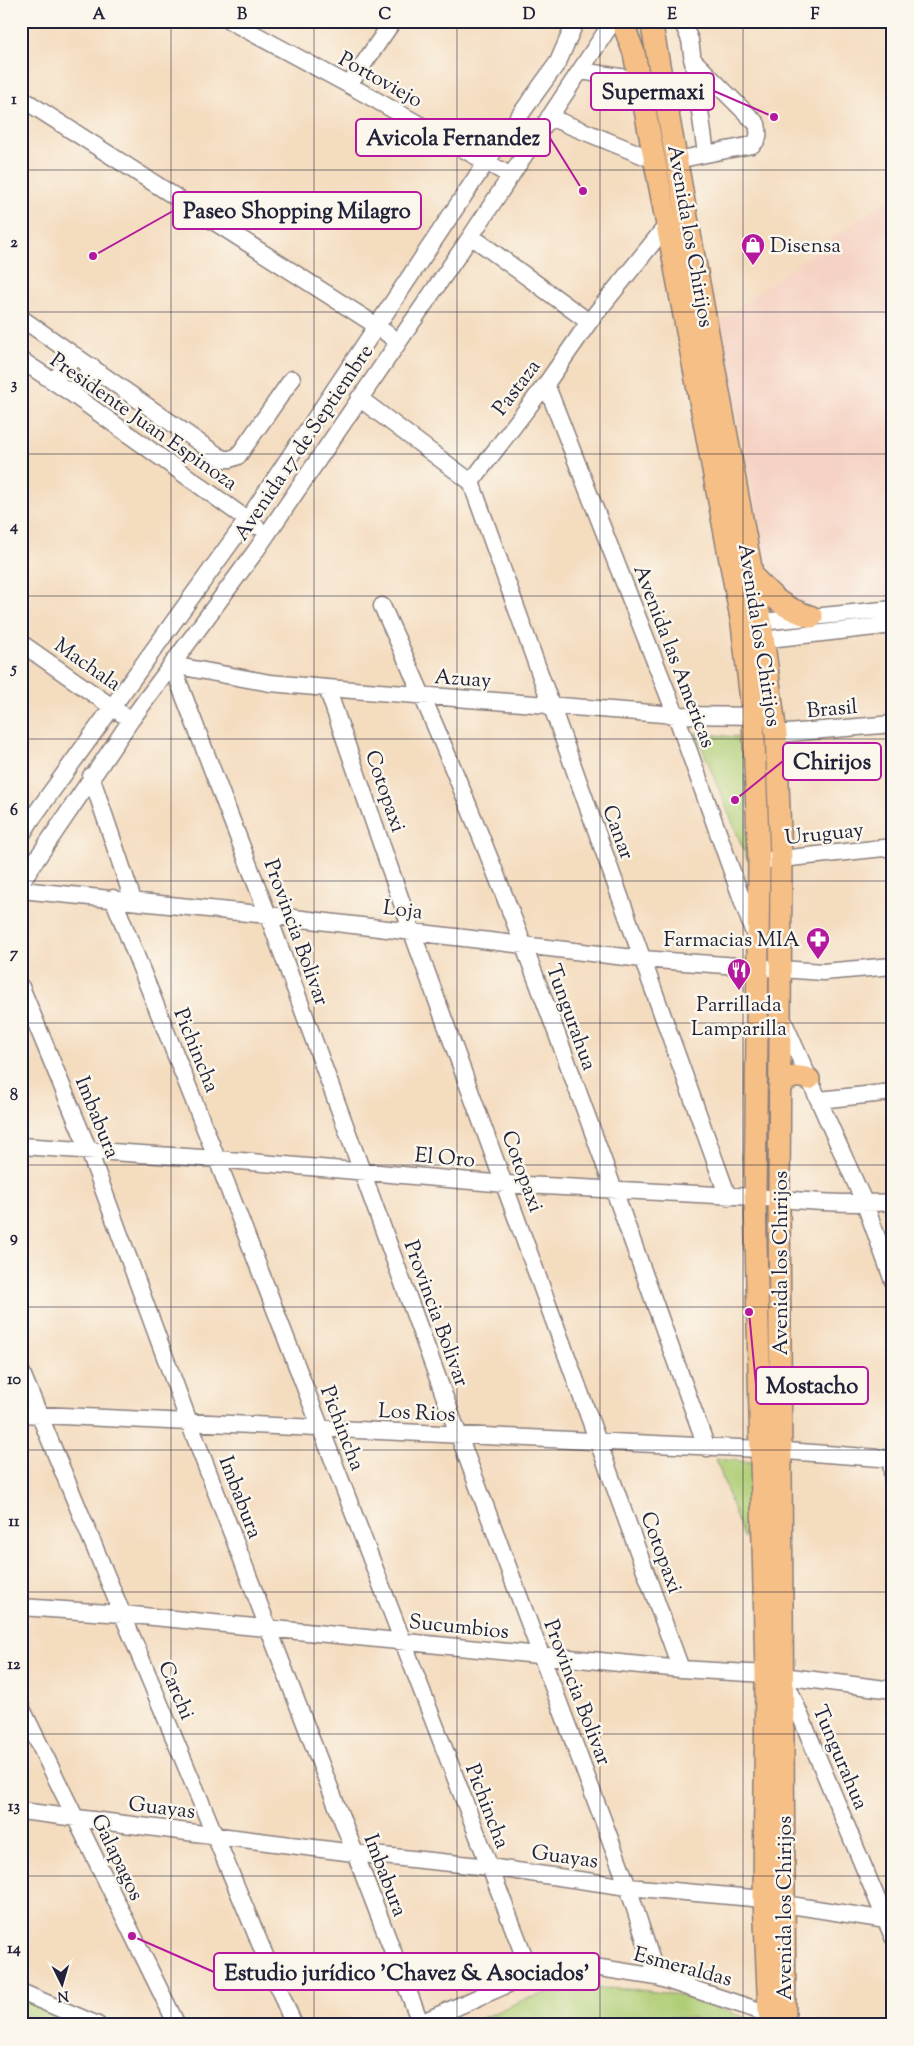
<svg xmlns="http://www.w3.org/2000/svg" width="914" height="2046" viewBox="0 0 914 2046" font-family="'Sorts Mill Goudy',serif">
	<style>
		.built { fill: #f5d2c3 }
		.green { fill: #afcd74; stroke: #687858 }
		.water { fill: #46a6c5; stroke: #346480 }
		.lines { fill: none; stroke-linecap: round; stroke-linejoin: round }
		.minor-casing { stroke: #8b7f7d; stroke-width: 19 }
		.major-casing { stroke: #8b7f7d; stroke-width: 24 }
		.minor { stroke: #fff; stroke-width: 16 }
		.major { stroke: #f5bf86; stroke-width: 21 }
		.grid { fill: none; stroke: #22223b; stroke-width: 1; stroke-opacity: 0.55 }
		.labels { text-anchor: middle; stroke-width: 5; stroke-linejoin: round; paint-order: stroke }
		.street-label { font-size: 21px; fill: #22223b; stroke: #fbf7ec }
		.poi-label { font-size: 21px; fill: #22223b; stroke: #fbf7ec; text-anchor: start }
		.leader { fill: none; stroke: #b5179e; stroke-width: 2 }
		.callout-dot { fill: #b5179e; stroke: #fbf7ec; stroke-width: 2 }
		.callout { fill: #fbf7ec; stroke: #b5179e; stroke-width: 2 }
		.callout-label { font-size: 22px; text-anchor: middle; font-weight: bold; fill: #22223b }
		.neatline { fill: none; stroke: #22223b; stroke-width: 2 }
		.grid-label { font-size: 16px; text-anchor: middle; font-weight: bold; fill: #22223b }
	</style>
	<rect width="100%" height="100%" fill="#fbf7ec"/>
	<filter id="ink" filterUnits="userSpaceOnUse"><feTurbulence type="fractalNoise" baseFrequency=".02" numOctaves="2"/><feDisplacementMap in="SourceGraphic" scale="10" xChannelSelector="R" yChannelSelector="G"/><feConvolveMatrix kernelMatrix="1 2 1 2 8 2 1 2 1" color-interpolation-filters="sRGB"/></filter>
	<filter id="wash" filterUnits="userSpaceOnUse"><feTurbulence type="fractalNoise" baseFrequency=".0096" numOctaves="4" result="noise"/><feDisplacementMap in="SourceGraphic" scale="20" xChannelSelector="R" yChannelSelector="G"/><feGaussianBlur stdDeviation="1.12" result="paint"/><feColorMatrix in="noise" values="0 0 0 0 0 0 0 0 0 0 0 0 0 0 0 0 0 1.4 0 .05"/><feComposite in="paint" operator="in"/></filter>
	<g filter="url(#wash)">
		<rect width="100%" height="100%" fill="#f4dcbf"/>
		<path class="built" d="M893,195V597L816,604L800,601L789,593L765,560L756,503L718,324L740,306Z"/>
		<path class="green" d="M696,733L745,738L748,861Z
			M716,1459L752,1462V1538L743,1537Z
			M609,1988L640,1990L680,1995L766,2025H714L694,2018L661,2017L606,2020L585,2025H467L525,1999L548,1993Z
			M21,1996L85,2025H56L21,2015Z"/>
		<path class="water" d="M628,2021L667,2025H599Z"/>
	</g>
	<g filter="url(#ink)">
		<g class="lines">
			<g class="minor-casing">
				<path id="minor" d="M230,21L349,85L511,176
					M692,59L757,124C759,133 760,139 752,145L706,154
					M581,71L639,80
					M349,85L393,21
					M21,98L377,326L398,342
					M549,117L654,160
					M677,160L706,154L690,40L682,21
					M471,236L589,322
					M21,318L223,459H230L238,456L292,379
					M21,360L71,393L256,526
					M53,381L76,356
					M546,384L676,715L755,936
					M71,393L93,367
					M359,398L471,482L546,384L589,322L667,225L674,223
					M471,482L728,1197
					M382,606C508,879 604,1166 707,1448
					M751,623L893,609
					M752,641L893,625
					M21,643L122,714
					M172,665L268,915L459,1436L628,1887L657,1977
					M172,665L270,683L327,688L676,715L765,716
					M327,688L412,932L681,1669
					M776,734L893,724
					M91,776L133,900
					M21,836L31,820L252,513L487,161L558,62L576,21
					M771,860L893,847
					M21,882L131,720L255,552L471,236L613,21
					M21,890L268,915L642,959L823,972L893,966
					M113,898L217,1159L531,1974
					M21,987L89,1151L189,1422L420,2022
					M782,1018L865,1204L893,1281
					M819,1100L893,1092
					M21,1146L217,1159L506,1184L755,1197C801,1201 847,1205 893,1202
					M21,1371L294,2025
					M21,1414L760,1449L893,1459
					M891,1459L893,1481
					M21,1607L123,1614L681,1669L766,1674L893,1690
					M785,1679L893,1937
					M21,1707L177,2025
					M21,1811L354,1853L489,1867L628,1887L764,1899L784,1904L893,1921
					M21,1992L98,2025
					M416,2025L531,1974L594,1967L657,1977L769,2014"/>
			</g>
			<g class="major-casing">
				<path id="major" d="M622,21L634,53L667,225L742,624L753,717L759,861L755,1197L766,1674L764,1899L769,2014L779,2024
					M651,21L761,622L776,734L781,858L779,1199L785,2013L779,2024
					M752,575C774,599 781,607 812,617
					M779,1088C788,1077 796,1074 809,1079"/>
			</g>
			<use href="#minor" class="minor"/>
			<use href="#major" class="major"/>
		</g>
	</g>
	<path class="grid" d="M171,21V2025M314,21V2025M457,21V2025M600,21V2025M743,21V2025M21,170H893M21,312H893M21,454H893M21,596H893M21,739H893M21,881H893M21,1023H893M21,1165H893M21,1307H893M21,1450H893M21,1592H893M21,1734H893M21,1876H893"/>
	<defs>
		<g id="shop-pin" transform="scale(1.25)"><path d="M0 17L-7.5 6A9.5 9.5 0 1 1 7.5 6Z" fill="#b5179e" stroke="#fbf7ec"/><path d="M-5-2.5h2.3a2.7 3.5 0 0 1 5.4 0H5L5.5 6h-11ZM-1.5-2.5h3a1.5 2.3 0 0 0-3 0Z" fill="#fff"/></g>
		<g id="pharmacy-pin" transform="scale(1.25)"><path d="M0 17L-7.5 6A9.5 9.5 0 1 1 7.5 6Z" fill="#b5179e" stroke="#fbf7ec"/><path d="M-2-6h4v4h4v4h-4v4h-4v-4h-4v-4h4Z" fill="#fff"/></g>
		<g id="restaurant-pin" transform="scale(1.25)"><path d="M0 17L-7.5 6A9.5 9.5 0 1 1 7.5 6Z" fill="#b5179e" stroke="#fbf7ec"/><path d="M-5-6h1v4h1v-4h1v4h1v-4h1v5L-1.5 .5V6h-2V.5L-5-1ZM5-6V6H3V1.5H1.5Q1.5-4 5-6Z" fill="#fff"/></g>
	</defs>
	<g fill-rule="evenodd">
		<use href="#shop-pin" x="753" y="245"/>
		<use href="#pharmacy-pin" x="818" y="939"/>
		<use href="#restaurant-pin" x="739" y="970"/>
	</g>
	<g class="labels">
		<g class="street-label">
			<text transform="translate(381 79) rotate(29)" y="7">Portoviejo</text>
			<text transform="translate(691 236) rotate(80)" y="7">Avenida los Chirijos</text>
			<text transform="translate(516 387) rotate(-53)" y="7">Pastaza</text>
			<text transform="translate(144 421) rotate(35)" y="7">Presidente Juan Espinoza</text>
			<text transform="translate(303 442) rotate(-56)" y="7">Avenida 17 de Septiembre</text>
			<text transform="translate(760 635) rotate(81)" y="7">Avenida los Chirijos</text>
			<text transform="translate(675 656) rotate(69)" y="7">Avenida las Americas</text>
			<text transform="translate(88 664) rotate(35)" y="7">Machala</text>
			<text transform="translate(463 678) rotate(4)" y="7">Azuay</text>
			<text transform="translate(832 708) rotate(-5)" y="7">Brasil</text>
			<text transform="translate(386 791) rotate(71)" y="7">Cotopaxi</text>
			<text transform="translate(619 832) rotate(70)" y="7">Canar</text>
			<text transform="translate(824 833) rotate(-6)" y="7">Uruguay</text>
			<text transform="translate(403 909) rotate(7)" y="7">Loja</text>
			<text transform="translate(297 932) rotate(70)" y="7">Provincia Bolivar</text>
			<text transform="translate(572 1017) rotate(70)" y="7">Tungurahua</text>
			<text transform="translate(197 1050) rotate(68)" y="7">Pichincha</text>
			<text transform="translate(98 1117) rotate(68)" y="7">Imbabura</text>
			<text transform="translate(445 1157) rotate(5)" y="7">El Oro</text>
			<text transform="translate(523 1171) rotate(70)" y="7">Cotopaxi</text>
			<text transform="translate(780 1263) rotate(-90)" y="7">Avenida los Chirijos</text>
			<text transform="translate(437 1313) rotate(70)" y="7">Provincia Bolivar</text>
			<text transform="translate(417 1412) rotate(3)" y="7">Los Rios</text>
			<text transform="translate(343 1428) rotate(69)" y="7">Pichincha</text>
			<text transform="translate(241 1497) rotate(69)" y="7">Imbabura</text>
			<text transform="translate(662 1552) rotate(70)" y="7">Cotopaxi</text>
			<text transform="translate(459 1626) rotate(6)" y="7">Sucumbios</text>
			<text transform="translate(177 1690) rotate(67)" y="7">Carchi</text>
			<text transform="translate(578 1692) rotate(69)" y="7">Provincia Bolivar</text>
			<text transform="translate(841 1757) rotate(67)" y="7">Tungurahua</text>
			<text transform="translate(488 1806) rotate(69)" y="7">Pichincha</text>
			<text transform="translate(162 1807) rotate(7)" y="7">Guayas</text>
			<text transform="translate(565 1856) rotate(8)" y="7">Guayas</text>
			<text transform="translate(118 1857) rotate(64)" y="7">Galapagos</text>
			<text transform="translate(386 1875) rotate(69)" y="7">Imbabura</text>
			<text transform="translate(784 1908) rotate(-90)" y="7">Avenida los Chirijos</text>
			<text transform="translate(683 1966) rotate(15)" y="7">Esmeraldas</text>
		</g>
		<g class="poi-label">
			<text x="770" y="252">Disensa</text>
			<text x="800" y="946" text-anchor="end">Farmacias MIA</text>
			<text x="739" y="1011" text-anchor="middle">Parrillada<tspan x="739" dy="24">Lamparilla</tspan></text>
		</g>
	</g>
	<path class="leader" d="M774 117L714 91M583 191L550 138M93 256L173 211M735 800L783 761M749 1312L756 1385M132 1936L214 1972"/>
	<g class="callout-dot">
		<circle cx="774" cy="117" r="5"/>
		<circle cx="583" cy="191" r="5"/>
		<circle cx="93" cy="256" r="5"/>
		<circle cx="735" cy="800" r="5"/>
		<circle cx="749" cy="1312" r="5"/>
		<circle cx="132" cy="1936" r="5"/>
	</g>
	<g class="callout">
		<rect x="591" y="73" width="123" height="37" rx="5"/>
		<rect x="356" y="119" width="194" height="37" rx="5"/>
		<rect x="173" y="192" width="248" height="37" rx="5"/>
		<rect x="783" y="743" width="98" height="37" rx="5"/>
		<rect x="756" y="1367" width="112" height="37" rx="5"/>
		<rect x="214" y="1953" width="385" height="37" rx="5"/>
	</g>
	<g class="callout-label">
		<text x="653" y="99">Supermaxi</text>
		<text x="453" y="145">Avicola Fernandez</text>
		<text x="297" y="218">Paseo Shopping Milagro</text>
		<text x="832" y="769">Chirijos</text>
		<text x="812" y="1393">Mostacho</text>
		<text x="407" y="1980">Estudio jurídico 'Chavez &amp; Asociados'</text>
	</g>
	<rect width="914" height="2046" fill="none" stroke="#fbf7ec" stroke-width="55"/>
	<g transform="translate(62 1984) rotate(175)" stroke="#fbf7ec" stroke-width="4" paint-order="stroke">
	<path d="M0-4L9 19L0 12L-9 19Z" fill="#22223b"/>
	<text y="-8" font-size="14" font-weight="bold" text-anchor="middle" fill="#22223b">N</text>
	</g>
	<rect x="28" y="28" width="858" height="1990" class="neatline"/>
	<g class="grid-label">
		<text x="99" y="19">A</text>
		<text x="242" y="19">B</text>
		<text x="385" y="19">C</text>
		<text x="529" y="19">D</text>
		<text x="672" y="19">E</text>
		<text x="815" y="19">F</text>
		<text x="14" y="104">1</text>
		<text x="14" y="247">2</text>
		<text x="14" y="389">3</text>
		<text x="14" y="531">4</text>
		<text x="14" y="673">5</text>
		<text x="14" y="815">6</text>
		<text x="14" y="958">7</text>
		<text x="14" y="1100">8</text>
		<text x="14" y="1242">9</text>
		<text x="14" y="1384">10</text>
		<text x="14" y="1526">11</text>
		<text x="14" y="1669">12</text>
		<text x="14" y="1811">13</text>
		<text x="14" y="1953">14</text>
	</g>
</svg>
